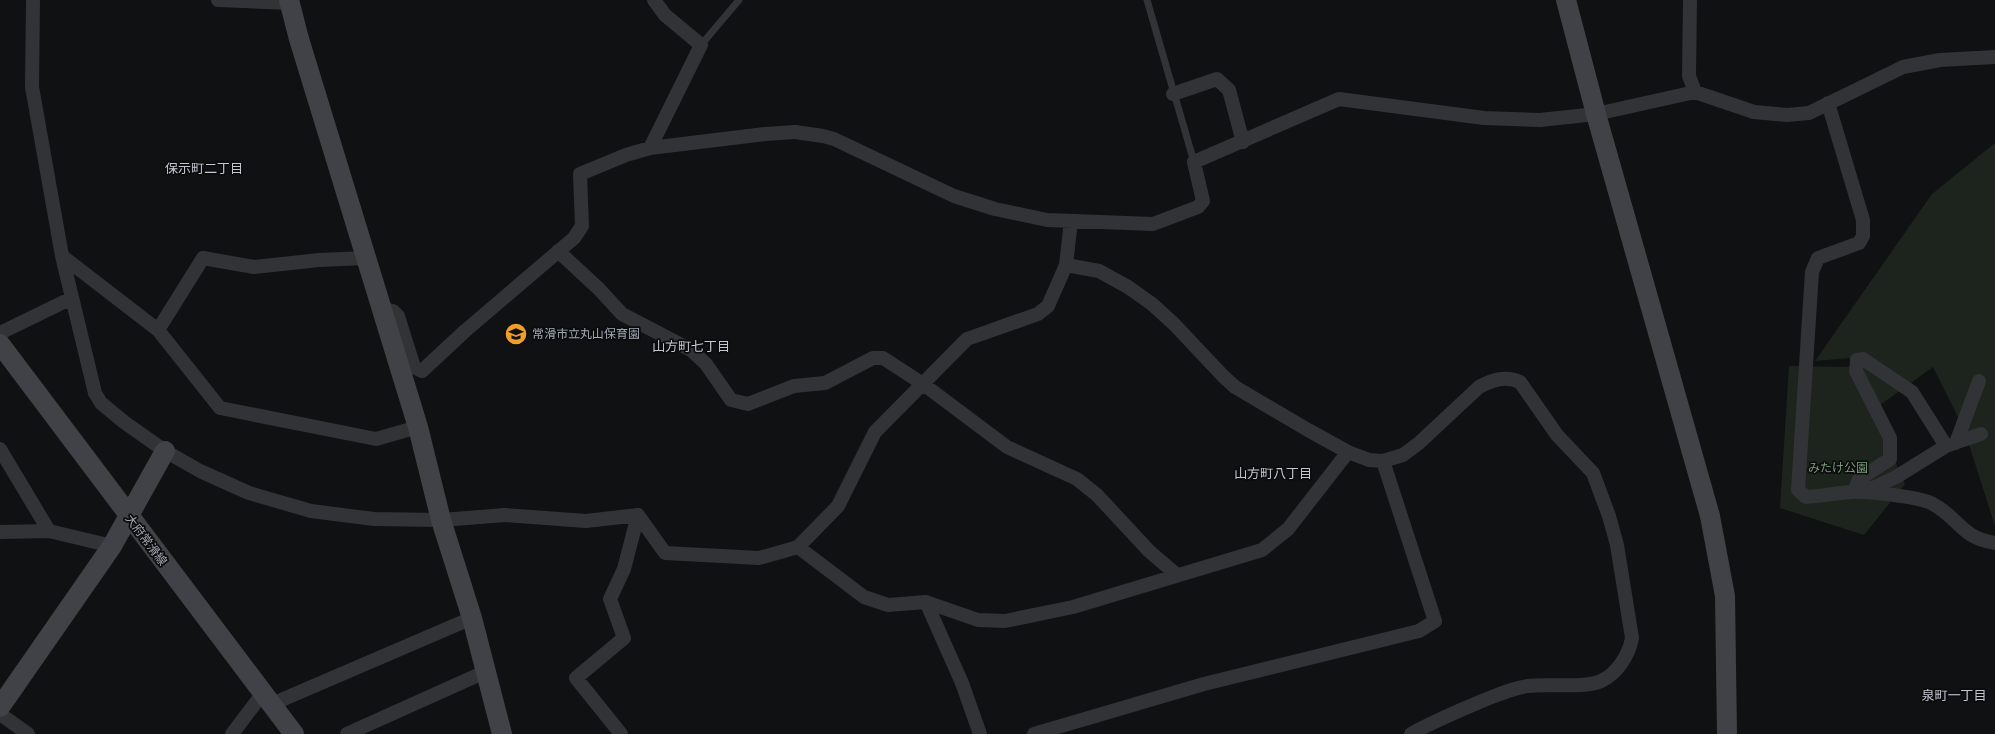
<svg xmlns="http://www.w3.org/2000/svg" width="1995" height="734" viewBox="0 0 1995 734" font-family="'DejaVu Sans','Noto Sans JP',sans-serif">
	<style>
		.green { fill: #1d241d }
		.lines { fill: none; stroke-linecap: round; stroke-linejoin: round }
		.lane { stroke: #313337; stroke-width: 7 }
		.street { stroke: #313337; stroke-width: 14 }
		.secondary { stroke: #404247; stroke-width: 20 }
		.labels { text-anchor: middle; stroke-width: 3.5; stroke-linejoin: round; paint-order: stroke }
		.poi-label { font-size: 12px; fill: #a2a8b3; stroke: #0b0c0d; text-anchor: start }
		.park-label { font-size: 12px; fill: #799e78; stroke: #0b0c0d }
		.street-label { font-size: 12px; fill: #a2a8b3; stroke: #0b0c0d }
		.neighbourhood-label { font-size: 13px; fill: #c3c7cf; stroke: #0b0c0d }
	</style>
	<rect width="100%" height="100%" fill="#101112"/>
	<path class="green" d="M1995,143V526L1964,429L1933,367L1880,405L1850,358L1815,361L1932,194Z
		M1789,366L1853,367L1905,484L1864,535L1780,508Z"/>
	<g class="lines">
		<path class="lane" d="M1147,0L1194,162
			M701,45L739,0"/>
		<path class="street" d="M33,0L32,87L62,256L95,393L101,403L124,422L165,451L200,471L249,493L311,511L374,519L441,520L505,515L586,521L638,515
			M218,0L289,3
			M1690,0L1689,76L1695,92
			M1173,94L1217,79L1229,90L1243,142
			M1828,103L1863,220V236L1859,243L1818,258L1812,272L1798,490L1806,497C1822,496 1837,493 1852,492C1868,491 1918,497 1931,503C1959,517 1959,537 1995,543
			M650,148L701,45L665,15L654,0
			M558,251L599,289L622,314L691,350L706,364L731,400L748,404L794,386L825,383L873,358H883L923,384L1007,447L1077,479L1097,495L1149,551L1177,575
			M62,256L158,330L220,408L376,439L418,427
			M1066,265L1099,271L1128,287L1152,304L1174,324L1223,376L1235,387L1308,430L1348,452L1369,460L1383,461L1403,455L1419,443L1479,387C1492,380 1506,375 1520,382L1557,435L1593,473L1609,516L1617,545L1632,638C1629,655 1617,674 1601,681C1583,689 1549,683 1528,686C1512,688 1497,695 1482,701C1458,711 1434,721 1411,734
			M383,309L393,311L398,316L414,367L422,371L465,331L574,238L582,226L580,174L626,155L650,148L765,134L795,132L823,136L834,139L954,196L995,209L1047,220L1153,224L1198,207L1203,201L1194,162L1339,99L1484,118L1540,120L1596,114L1695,92L1754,112L1787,115L1809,113L1903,67L1940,60L1995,57
			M158,330L203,258L254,267L319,260L366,258
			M0,333L72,298
			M1956,443L1979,381
			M0,449L49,531
			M1862,490L1875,487L1896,477L1946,446L1981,434
			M1854,492L1859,479L1890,459V438L1856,371L1857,360L1863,359L1912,392L1946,446
			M638,515L665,553L759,558L798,547L838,506L875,432L967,339L1038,314L1048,306L1066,265L1071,221
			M0,532L49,531L112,546
			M798,547L864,597L888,605L926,602L978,620L1005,621L1073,607L1262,550L1288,529L1348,452
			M926,602L962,683L980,734
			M272,704L472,618
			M0,714L28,734
			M232,734L263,693
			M347,734L487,671
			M621,734L576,678L624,638L610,599L624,569L638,515
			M1034,734L1204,684L1419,631L1435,621L1383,461"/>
		<path class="secondary" d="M289,0L299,39L418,427L441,520L472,618L502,734
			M1566,0L1596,114L1710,516L1725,596L1727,734
			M0,344L294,734
			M0,707L112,546L165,451"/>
	</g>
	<defs>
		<g id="school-disc" transform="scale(1.15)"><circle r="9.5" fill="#f09e2a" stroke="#0b0c0d"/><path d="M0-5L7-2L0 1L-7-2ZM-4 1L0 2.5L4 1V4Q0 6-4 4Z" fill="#111"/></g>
	</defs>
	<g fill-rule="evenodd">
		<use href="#school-disc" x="516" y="334"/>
	</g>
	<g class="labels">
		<g class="poi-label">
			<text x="532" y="338">常滑市立丸山保育園</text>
		</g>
		<g class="park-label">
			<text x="1838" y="472">みたけ公園</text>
		</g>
		<g class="street-label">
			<text transform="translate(146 540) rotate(53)" y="4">大府常滑線</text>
		</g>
		<g class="neighbourhood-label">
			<text x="204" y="173">保示町二丁目</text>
			<text x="691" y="351">山方町七丁目</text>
			<text x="1273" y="478">山方町八丁目</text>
			<text x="1954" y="700">泉町一丁目</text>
		</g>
	</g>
</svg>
